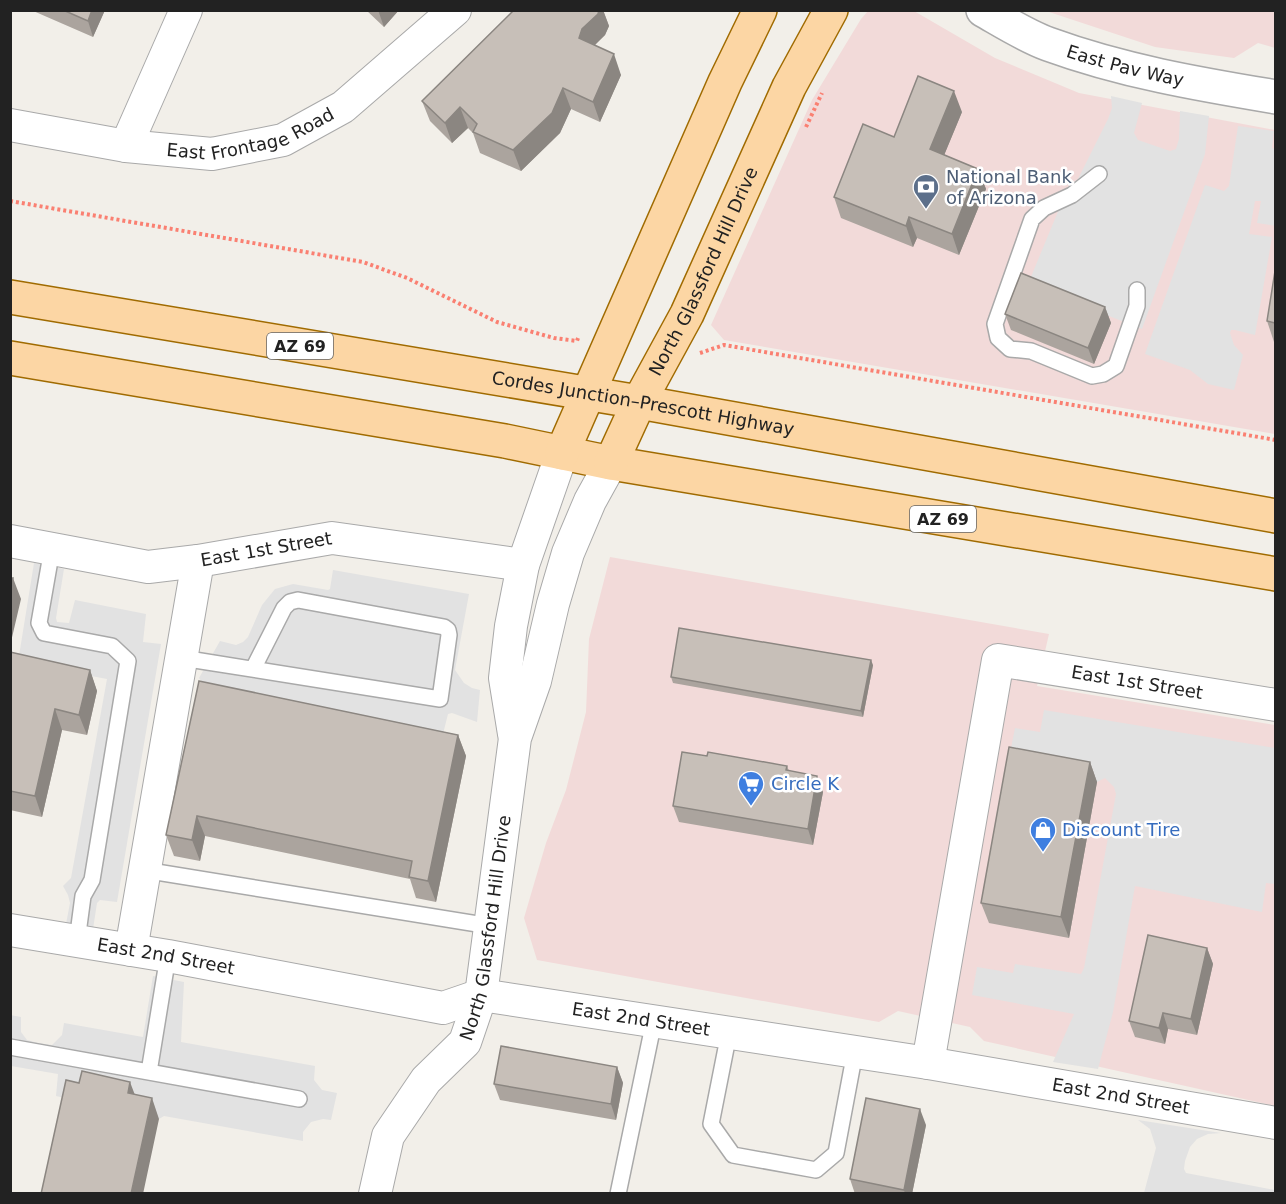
<svg xmlns="http://www.w3.org/2000/svg" width="1286" height="1204" viewBox="0 0 1286 1204" font-family="'DejaVu Sans',sans-serif">
	<style>
		.commercial { fill: #f2dad9 }
		.parking { fill: #e2e2e2 }
		.lines { fill: none; stroke-linecap: round; stroke-linejoin: round }
		.service-casing { stroke: #a9a9a9; stroke-width: 18 }
		.minor-casing { stroke: #a9a9a9; stroke-width: 34 }
		.tertiary-casing { stroke: #a9a9a9; stroke-width: 36 }
		.primary-casing { stroke: #a06b00; stroke-width: 36 }
		.path { stroke: #fa8072; stroke-width: 4; stroke-dasharray: 3 3; stroke-linecap: butt }
		.service { stroke: #fff; stroke-width: 15 }
		.minor { stroke: #fff; stroke-width: 32 }
		.tertiary { stroke: #fff; stroke-width: 33 }
		.primary { stroke: #fcd6a4; stroke-width: 33 }
		.wall { fill: #aba49e }
		.shaded-wall { fill: #8b8681 }
		.building { fill: #c7bfb8; stroke: #8b8681; stroke-width: 1.5 }
		.labels { text-anchor: middle; stroke-width: 5; stroke-linejoin: round; paint-order: stroke }
		.shield { fill: #fff; stroke: #646464; stroke-width: 1.5 }
		.shield-label { font-size: 16px; font-weight: bold; fill: #222 }
		.street-label { font-size: 18px; fill: #222; stroke: #fff }
		.service-label { font-size: 18px; fill: #4e5e75; stroke: #fff; text-anchor: start }
		.shop-label { font-size: 18px; fill: #366cbe; stroke: #fff; text-anchor: start }
	</style>
	<rect width="100%" height="100%" fill="#f2efe9"/>
	<path class="commercial" d="M868,11H914L995,58L1079,93L1275,130V434L724,340L711,325L812,100L861,19Z
		M1046,11H1275V48L1258,43L1234,58L1155,47Z
		M610,557L1049,634L1037,686L1275,725V1106L984,1041L970,1027L898,1011L879,1022L537,960L524,918L546,843L566,790L586,712L589,639Z"/>
	<path class="parking" d="M1111,96L1142,103L1134,133L1138,140L1170,151L1176,149L1179,139L1180,111L1209,116L1205,154L1142,329L1028,284L1069,185L1078,179L1108,119L1112,108Z
		M1238,126L1274,131L1272,148L1275,149L1276,226L1257,223L1261,201H1255L1249,234L1272,237L1255,335L1235,330H1231L1230,333L1234,345L1243,355L1234,390L1208,384L1190,370L1145,354L1205,185L1224,191L1229,186Z
		M34,563L64,569L56,618L57,622L69,623L75,600L146,614L143,642L161,644L117,902L100,900L97,903L93,929L66,924L70,903L68,895L63,886L71,878L107,679L18,662Z
		M333,570L469,594L455,670L464,683L472,688L480,690L477,722L452,713L448,714L442,738L205,686L199,678L220,641L236,645L243,642L248,637L262,605L275,589L293,584L328,590L330,589Z
		M1044,710L1275,748V884L1266,883L1262,912L1135,886L1113,1012L1098,1069L1053,1062L1074,1014L972,995L977,967L1013,973L1015,964L1081,974L1084,968L1116,794L1114,787L1105,778L1097,782L1008,763L1015,728L1040,732Z
		M153,976L184,982L181,1042L315,1066L314,1080L322,1090L337,1093L331,1120L323,1119L311,1122L303,1132V1141L164,1116L159,1119L56,1096L58,1074L11,1066L10,1015L21,1017V1032L27,1040L38,1043L52,1045L62,1035L64,1023L143,1037Z
		M1138,1120L1221,1133L1208,1134L1197,1139L1190,1147L1185,1161L1184,1169L1186,1173L1275,1190V1193H1144L1156,1148L1150,1129Z"/>
	<g class="lines">
		<g class="service-casing">
			<path id="service" d="M1099,174L1072,195L1044,208L1032,219L995,324L998,338L1010,349L1031,351L1092,376L1103,374L1116,366L1137,306V290
				M52,549L39,623L44,633L112,646L128,661L92,880L83,896L77,941
				M182,658L440,699L449,635L448,630L444,627L298,600L290,602L284,608L253,669
				M144,870L490,926
				M729,1033L711,1124L733,1155L816,1170L836,1153L855,1052
				M10,1047L299,1099
				M149,1072L168,956
				M618,1194L654,1021"/>
		</g>
		<g class="minor-casing">
			<g id="minor">
				<path id="s1" d="M10,125L126,146L212,154L283,140L343,107L455,10"/>
				<path d="M126,146L186,10"/>
				<path id="s2" d="M10,541L148,567L198,561L332,538L523,565"/>
				<path d="M514,734L505,678L511,626L523,565L562,453"/>
				<path id="s3" d="M10,930L168,956L443,1008L481,995L928,1063L1276,1123"/>
				<path d="M131,950L198,561"/>
				<path id="s4" d="M928,1063L998,660L1276,705"/>
				<path id="s5" d="M375,1194L388,1136L426,1080L465,1042L481,995L515,738L535,681L553,604L568,553L590,501L611,463"/>
			</g>
		</g>
		<g class="tertiary-casing">
			<g id="tertiary">
				<path id="s6" d="M983,10C1004,22 1026,36 1048,44C1122,71 1198,84 1276,97"/>
			</g>
		</g>
		<g class="primary-casing">
			<g id="primary">
				<path id="s7" d="M10,297L639,402L1276,516"/>
				<path d="M10,358L505,441L611,463L1276,574"/>
				<path d="M562,453L725,82L760,10"/>
				<path id="s8" d="M611,463L639,402L687,314L789,87L831,10"/>
			</g>
		</g>
		<path class="path" d="M806,127L822,93
			M10,201L363,262L407,278L497,322L554,338L577,341L578,338
			M700,353L724,345L1276,440"/>
		<use href="#service" class="service"/>
		<use href="#minor" class="minor"/>
		<use href="#tertiary" class="tertiary"/>
		<use href="#primary" class="primary"/>
	</g>
	<path class="wall" d="M31,10H105L93,37Z
		M366,10H399L384,27Z
		M514,10H603L609,26L605,35L594,45L621,75L600,122L571,109L560,133L521,171L480,153L473,133L468,128L452,143L430,121L422,101Z
		M962,112L944,155L978,169L986,189L959,255L917,238L913,247L841,218L834,197L894,137Z
		M1275,271V342H1274L1267,321Z
		M1105,307L1111,323L1094,364L1011,330L1005,314Z
		M10,652L90,670L97,691L87,735L62,730L42,817L10,810Z
		M873,665L863,717L673,683L671,677Z
		M199,681L458,735L466,756L436,902L416,898L410,879L205,836L200,861L174,856L166,835Z
		M707,756L787,766L789,771L823,792L813,845L679,822L673,806Z
		M1090,762L1097,782L1069,938L989,923L981,903Z
		M1207,948L1213,964L1197,1035L1168,1029L1165,1044L1135,1037L1129,1021Z
		M617,1067L623,1083L616,1120L500,1100L494,1084Z
		M926,1125L912,1194H855L850,1179Z"/>
	<path class="shaded-wall" d="M92,10H105L93,37L88,21Z
		M378,10H399L384,27Z
		M599,10H603L609,26L605,35L590,50L579,38L582,29Z
		M614,54L621,75L600,122L593,102Z
		M563,88L571,109L560,133L521,171L513,150Z
		M954,91L962,112L938,170L930,149Z
		M460,107L468,128L452,143L445,123Z
		M978,169L986,189L959,255L952,234Z
		M909,217L917,238L913,247L906,226Z
		M1105,307L1111,323L1094,364L1088,348Z
		M13,578L21,599L10,646V592Z
		M871,660L873,665L863,717L861,711Z
		M90,670L97,691L87,735L79,715Z
		M55,709L62,730L42,817L35,796Z
		M458,735L466,756L436,902L428,881Z
		M1090,762L1097,782L1069,938L1061,917Z
		M817,776L823,792L813,845L808,829Z
		M197,816L205,836L200,861L192,840Z
		M1207,948L1213,964L1197,1035L1191,1019Z
		M1163,1013L1168,1029L1165,1044L1159,1028Z
		M617,1067L623,1083L616,1120L611,1104Z
		M130,1082L138,1103L128,1093Z
		M152,1098L159,1119L143,1194H131Z
		M920,1109L926,1125L912,1194H905L904,1190Z"/>
	<path class="building" d="M63,10H92L88,21Z
		M514,10H599L598,14L582,29L579,38L614,54L593,102L563,88L552,113L513,150L473,132L477,124L460,107L445,123L422,101Z
		M918,76L954,91L930,149L978,169L952,234L909,217L906,226L834,197L863,124L894,137Z
		M1275,271V323L1267,321Z
		M1021,273L1105,307L1088,348L1005,314Z
		M10,578H13L10,592Z
		M679,628L871,660L861,711L671,677Z
		M10,652L90,670L79,715L55,709L35,796L10,791Z
		M199,681L458,735L428,881L409,877L412,861L197,816L192,840L166,835Z
		M1009,747L1090,762L1061,917L981,903Z
		M682,752L707,756L708,752L787,766L786,770L817,776L808,829L673,806Z
		M1148,935L1207,948L1191,1019L1163,1013L1159,1028L1129,1021Z
		M501,1046L617,1067L611,1104L494,1084Z
		M82,1071L130,1082L128,1093L152,1098L131,1194H41L66,1080L79,1083Z
		M866,1098L920,1109L904,1190L850,1179Z"/>
	<defs>
		<g id="bank-pin" transform="scale(1.35)"><path d="M0 17L-7.5 6A9.5 9.5 0 1 1 7.5 6Z" fill="#5c6f8a" stroke="#fff"/><path d="M-6-4H6V4H-6ZM0-2.3a2.3 2.3 0 1 0 0 4.6a2.3 2.3 0 1 0 0-4.6Z" fill="#fff"/></g>
		<g id="supermarket-pin" transform="scale(1.35)"><path d="M0 17L-7.5 6A9.5 9.5 0 1 1 7.5 6Z" fill="#3f7fe0" stroke="#fff"/><path d="M-6-5.5h2.5l.6 2H6L4.5 2H-2.5L-4.4-4H-6ZM-1.5 3.2a1.3 1.3 0 1 0 .1 0ZM3 3.2a1.3 1.3 0 1 0 .1 0Z" fill="#fff"/></g>
		<g id="shop-pin" transform="scale(1.35)"><path d="M0 17L-7.5 6A9.5 9.5 0 1 1 7.5 6Z" fill="#3f7fe0" stroke="#fff"/><path d="M-5-2.5h2.3a2.7 3.5 0 0 1 5.4 0H5L5.5 6h-11ZM-1.5-2.5h3a1.5 2.3 0 0 0-3 0Z" fill="#fff"/></g>
	</defs>
	<g fill-rule="evenodd">
		<use href="#bank-pin" x="926" y="187"/>
		<use href="#supermarket-pin" x="751" y="784"/>
		<use href="#shop-pin" x="1043" y="830"/>
	</g>
	<g class="labels">
		<g class="shield">
			<rect x="267" y="333" width="66" height="26" rx="4.5"/>
			<rect x="910" y="506" width="66" height="26" rx="4.5"/>
		</g>
		<g class="shield-label">
			<text x="300" y="352">AZ 69</text>
			<text x="943" y="525">AZ 69</text>
		</g>
		<g class="street-label">
			<text dy="6" stroke="none"><textPath href="#s6" startOffset="154">East Pav Way</textPath></text>
			<text dy="6" stroke="none"><textPath href="#s1" startOffset="246">East Frontage Road</textPath></text>
			<text dy="6" stroke="none"><textPath href="#s8" startOffset="213">North Glassford Hill Drive</textPath></text>
			<text dy="6" stroke="none"><textPath href="#s7" startOffset="642">Cordes Junction–Prescott Highway</textPath></text>
			<text dy="6" stroke="none"><textPath href="#s2" startOffset="260">East 1st Street</textPath></text>
			<text dy="6" stroke="none"><textPath href="#s4" startOffset="550">East 1st Street</textPath></text>
			<text dy="6" stroke="none"><textPath href="#s5" startOffset="298">North Glassford Hill Drive</textPath></text>
			<text dy="6" stroke="none"><textPath href="#s3" startOffset="158">East 2nd Street</textPath></text>
			<text dy="6" stroke="none"><textPath href="#s3" startOffset="642">East 2nd Street</textPath></text>
			<text dy="6" stroke="none"><textPath href="#s3" startOffset="1128">East 2nd Street</textPath></text>
		</g>
		<g class="service-label">
			<text x="946" y="183">National Bank<tspan x="946" dy="21">of Arizona</tspan></text>
		</g>
		<g class="shop-label">
			<text x="771" y="790">Circle K</text>
			<text x="1062" y="836">Discount Tire</text>
		</g>
	</g>
	<rect width="1286" height="1204" fill="none" stroke="#222222" stroke-width="24"/>
</svg>
